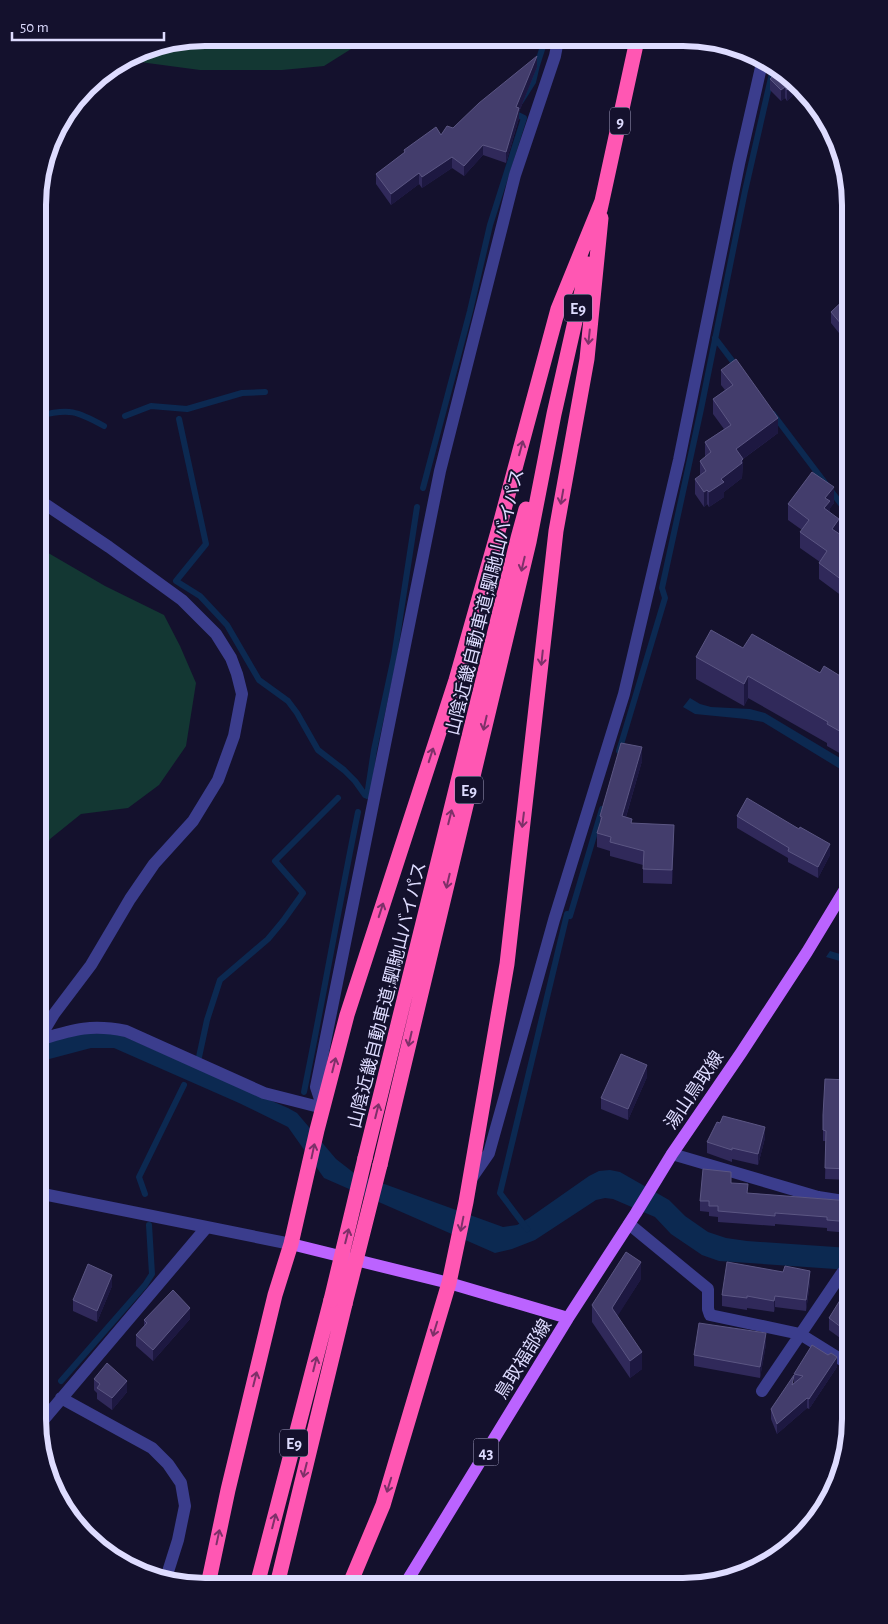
<svg xmlns="http://www.w3.org/2000/svg" width="888" height="1624" viewBox="0 0 888 1624" font-family="'Alegreya Sans','Noto Sans JP',sans-serif">
	<style>
		.green { fill: #133733 }
		.water { fill: #0c2951 }
		.lines { fill: none; stroke-linecap: round; stroke-linejoin: round }
		.stream { stroke: #0c2951; stroke-width: 6 }
		.minor { stroke: #3b3d8d; stroke-width: 12 }
		.major { stroke: #bb63ff; stroke-width: 12 }
		.highway { stroke: #ff57b3; stroke-width: 15 }
		.highway-bridge { stroke: #ff57b3; stroke-width: 15 }
		.wall { fill: #30295a }
		.shaded-wall { fill: #1d1841 }
		.building { fill: #433d6c; stroke: #5b5683 }
		.oneway { stroke: #7e3069 }
		.labels { text-anchor: middle; stroke-width: 4; stroke-linejoin: round; paint-order: stroke }
		.shield { fill: #14112d; stroke: #a19fc0; stroke-width: 1 }
		.shield-label { font-size: 16px; font-weight: bold; fill: #dedcff }
		.street-label { font-size: 18px; fill: #dedcff; stroke: #14112d }
		.rim { fill: none; stroke: #dedcff; stroke-width: 6 }
	</style>
	<rect width="100%" height="100%" fill="#14112d"/>
	<path class="green" d="M205,38L367,39L324,66L282,70H200L125,60L141,50Z
		M38,547L105,586L164,615L180,646L196,683L186,746L159,785L128,808L81,814L50,839L38,870Z"/>
	<path class="water" d="M690,698L700,704L711,707L750,709L765,713L850,764V775L763,722L746,719L695,714L683,707Z
		M830,951L850,957V964L826,957Z
		M85,1033L118,1034L288,1108L297,1113L336,1159L354,1173L503,1227L517,1225L529,1218L589,1176L599,1171L610,1170L620,1172L669,1200L685,1216L708,1232L726,1238L747,1241L850,1248V1270L719,1261L702,1255L671,1234L655,1217L613,1199L605,1198L596,1200L535,1240L512,1249L495,1253L324,1178L288,1127L239,1103L114,1048H91L38,1062V1043Z"/>
	<g class="lines">
		<path class="stream" d="M521,101L533,82L537,65L545,40
			M715,338L737,367
			M773,414L847,512L842,532L850,548
			M39,416C69,408 77,411 104,426
			M125,416L151,406L187,409L242,393L265,392
			M179,419L206,544L176,581L200,596L227,625L259,680L288,701L297,713L318,750L344,770L355,781L365,795
			M423,488L470,311L490,225L524,118L514,113L515,111
			M619,751L665,598L662,588L701,409L745,191L773,69
			M367,796L374,750L394,657L417,507
			M199,1057L207,1020L220,980L268,939L283,921L303,893L275,861L338,798
			M304,1092C323,999 339,905 358,812
			M145,1194L139,1177L184,1085
			M527,1229L500,1193L567,914L570,916L602,809
			M61,1381L145,1285L152,1274L149,1225"/>
		<path class="minor" d="M39,500L109,547L182,600L216,634L231,658L237,674L242,694L234,736L218,780L193,821L154,864L130,899L91,965L54,1014L42,1034V1062
			M42,1039C75,1029 92,1024 126,1031L264,1093L323,1108
			M323,1108L316,1087L440,471L515,175L555,56L558,40
			M672,1154L818,1197L850,1202
			M471,1179L489,1153L554,920L624,694L679,460L739,164L762,63
			M38,1193L291,1244
			M629,1224L708,1289V1309L710,1315L800,1334L845,1362
			M762,1391L842,1273
			M61,1398L152,1448L168,1464L181,1483L185,1506L178,1540L166,1578
			M39,1425L206,1228"/>
		<path class="major" d="M291,1244L449,1283L568,1318
			M404,1586L568,1318L636,1213L672,1154L741,1053L807,952L850,881"/>
		<path class="highway" d="M600,210L637,40
			M365,1158L518,538L526,509
			M380,1165L529,542L554,414L588,264
			M208,1585L228,1490L275,1295L291,1244L317,1130L347,1015L456,680L499,528L558,309L602,201
			M257,1585L331,1300
			M277,1585L345,1304
			M349,1586L383,1505L449,1283L466,1202L507,964L556,531L587,359L601,218"/>
		<path class="highway-bridge" d="M331,1300L365,1158
			M345,1304L380,1165"/>
	</g>
	<path class="wall" d="M537,67L519,112V118L506,163L483,155L464,176L452,168L422,188L419,184L391,205L376,184V174L404,153V150L441,135L453,128Z
		M771,68L793,79L800,89L787,101L785,98L781,101L770,90V79L771,77Z
		M850,294V339L847,343L831,323V312Z
		M721,370L778,433L743,459L742,478L724,492V497L709,507L707,504L704,507L695,494V479L700,476V461L705,457V442L724,429L713,414V399L725,390L721,385Z
		M834,503L830,508V512L839,534L850,541V602L819,579V563L820,562L800,548V532L802,530L788,520V504Z
		M743,648L850,682V759L827,746V743L748,698L744,706L696,679V657Z
		M642,761L626,817L632,823L674,839L672,884L643,883V865L610,856V851L597,847V833L600,826V816Z
		M737,816L830,855L818,878L788,862V858L737,828Z
		M647,1077L628,1120L601,1109V1098Z
		M850,1080V1180L825,1179L826,1141H823V1130Z
		M765,1138L758,1165L732,1159V1162L707,1153V1142Z
		M731,1183L748,1193L850,1201V1233L827,1231V1228L775,1224V1226L718,1222V1217L709,1216V1212L700,1211V1201Z
		M641,1279L617,1316L642,1369L630,1378L592,1322V1305Z
		M810,1283L806,1311L775,1307L774,1312L747,1308V1310L722,1306V1295Z
		M850,1284V1345L829,1330V1318Z
		M112,1286L97,1322L73,1311V1300Z
		M190,1319L153,1361L136,1346V1335L144,1326V1320Z
		M766,1344L760,1378L694,1366V1355Z
		M837,1367L809,1409L807,1408L777,1434L771,1419V1409L794,1383V1374Z
		M94,1379L127,1392L112,1410L97,1399V1393L94,1390Z"/>
	<path class="shaded-wall" d="M537,56V67L519,112V118L506,163V152L516,107Z
		M795,82L800,89L787,101V90Z
		M785,87V98L781,101V90Z
		M483,145V155L464,176V166Z
		M452,157V168L422,188V177Z
		M419,173V184L391,205V194Z
		M850,328V339L847,343V331Z
		M778,418V433L736,464V449Z
		M743,459L742,478L724,492V497L709,507V492L721,479Z
		M834,487V503L830,508V517L824,524L825,498Z
		M707,490V504L704,507V492Z
		M839,519V535L832,529Z
		M748,676V698L744,706V684Z
		M642,747V761L622,830V816Z
		M674,825V839L672,884V870Z
		M830,844V855L818,878V867Z
		M647,1065V1077L628,1120V1109Z
		M765,1127V1138L758,1165V1154Z
		M641,1262V1279L612,1325V1308Z
		M810,1271V1283L806,1311V1300Z
		M112,1275V1286L97,1322V1311Z
		M775,1296V1307L774,1312V1301Z
		M190,1308V1319L153,1361V1350Z
		M766,1333V1344L760,1378V1367Z
		M642,1352V1369L630,1378V1361Z
		M837,1357V1367L809,1409V1399Z
		M127,1381V1392L112,1410V1398Z
		M807,1398V1408L777,1434V1424Z"/>
	<path class="building" d="M537,56L516,107L519,108L506,152L483,145L464,166L452,157L422,177L419,173L391,194L376,174L405,152L404,150L436,127L441,135L447,126L453,128L479,103Z
		M772,69L793,79L795,82L787,90L785,87L781,90L770,79L776,73Z
		M850,294V328L847,331L831,312Z
		M736,359L778,418L736,449L743,459L741,461L742,463L721,479L724,482L709,492L707,490L704,492L695,479L706,471L700,461L711,452L705,442L731,425L713,399L733,385L721,370Z
		M812,472L834,487L825,498L830,501L824,508L839,519L832,529L850,541V544L849,547L850,548V586L819,563L827,551L800,532L809,520L788,504Z
		M711,630L743,648L752,634L820,673L824,666L850,682V737L827,724L828,722L748,676L744,684L696,657Z
		M621,743L642,747L622,816L632,819L631,823L674,825L672,870L643,869L644,851L610,842L611,837L597,833L602,817L600,816Z
		M747,798L799,829L800,827L830,844L818,867L788,851L789,848L737,816Z
		M621,1054L647,1065L628,1109L601,1098Z
		M825,1079L850,1080V1169L825,1168L826,1131L823,1130V1115Z
		M723,1116L765,1127L758,1154L732,1148V1150L707,1142L717,1122L720,1123Z
		M703,1169L731,1172V1183L748,1184L747,1193L850,1201V1222L827,1220V1217L775,1213V1216L718,1211V1206H709V1201H700Z
		M626,1252L641,1262L612,1308L642,1352L630,1361L592,1305Z
		M727,1262L783,1272L785,1266L810,1271L806,1300L775,1296L774,1301L747,1296V1298L722,1295Z
		M88,1264L112,1275L97,1311L73,1300Z
		M850,1284V1334L829,1318Z
		M173,1290L190,1308L153,1350L136,1335L147,1323L144,1320Z
		M699,1323L766,1333L760,1367L694,1355Z
		M812,1345L828,1355L831,1353L837,1357L809,1399L807,1398L777,1424L771,1409L794,1375L792,1385L803,1376L794,1374Z
		M107,1363L127,1381L112,1398L97,1388L100,1384L94,1379Z"/>
	<defs><path id="oneway-shaft" d="M-6 0H5M1.5-3L5.5 0L1.5 3" fill="none" stroke-width="1.6" stroke-linecap="round" stroke-linejoin="round" transform="scale(1.25)"/></defs>
	<g class="oneway">
		<use href="#oneway-shaft" transform="translate(589 337) rotate(96)"/>
		<use href="#oneway-shaft" transform="translate(521 448) rotate(-75)"/>
		<use href="#oneway-shaft" transform="translate(562 497) rotate(100)"/>
		<use href="#oneway-shaft" transform="translate(523 564) rotate(103)"/>
		<use href="#oneway-shaft" transform="translate(542 658) rotate(96)"/>
		<use href="#oneway-shaft" transform="translate(485 723) rotate(103)"/>
		<use href="#oneway-shaft" transform="translate(431 755) rotate(-72)"/>
		<use href="#oneway-shaft" transform="translate(450 817) rotate(-76)"/>
		<use href="#oneway-shaft" transform="translate(523 820) rotate(97)"/>
		<use href="#oneway-shaft" transform="translate(448 881) rotate(103)"/>
		<use href="#oneway-shaft" transform="translate(381 910) rotate(-72)"/>
		<use href="#oneway-shaft" transform="translate(410 1039) rotate(103)"/>
		<use href="#oneway-shaft" transform="translate(334 1065) rotate(-76)"/>
		<use href="#oneway-shaft" transform="translate(377 1111) rotate(-76)"/>
		<use href="#oneway-shaft" transform="translate(313 1151) rotate(-78)"/>
		<use href="#oneway-shaft" transform="translate(462 1224) rotate(101)"/>
		<use href="#oneway-shaft" transform="translate(347 1236) rotate(-76)"/>
		<use href="#oneway-shaft" transform="translate(435 1329) rotate(107)"/>
		<use href="#oneway-shaft" transform="translate(315 1364) rotate(-76)"/>
		<use href="#oneway-shaft" transform="translate(255 1379) rotate(-76)"/>
		<use href="#oneway-shaft" transform="translate(305 1470) rotate(104)"/>
		<use href="#oneway-shaft" transform="translate(389 1485) rotate(107)"/>
		<use href="#oneway-shaft" transform="translate(274 1521) rotate(-76)"/>
		<use href="#oneway-shaft" transform="translate(218 1537) rotate(-78)"/>
	</g>
	<g class="labels">
		<g class="shield">
			<rect x="610" y="107.5" width="20" height="27" rx="4"/>
			<rect x="564" y="294.5" width="28" height="27" rx="4"/>
			<rect x="455" y="776.5" width="28" height="27" rx="4"/>
			<rect x="280" y="1429.5" width="28" height="27" rx="4"/>
			<rect x="473.5" y="1438.5" width="25" height="27" rx="4"/>
		</g>
		<g class="shield-label">
			<text x="620" y="127">9</text>
			<text x="578" y="314">E9</text>
			<text x="469" y="796">E9</text>
			<text x="294" y="1449">E9</text>
			<text x="486" y="1458">43</text>
		</g>
		<g class="street-label">
			<text transform="translate(485 602) rotate(-76)" y="6">山陰近畿自動車道;駟馳山バイパス</text>
			<text transform="translate(387 995) rotate(-76)" y="6">山陰近畿自動車道;駟馳山バイパス</text>
			<text transform="translate(694 1090) rotate(-56)" y="6">湯山鳥取線</text>
			<text transform="translate(523 1359) rotate(-58)" y="6">鳥取福部線</text>
		</g>
	</g>
	<path d="M0 0H888V1624H0ZM205 46H683A159 159 0 0 1 842 205V1419A159 159 0 0 1 683 1578H205A159 159 0 0 1 46 1419V205A159 159 0 0 1 205 46Z" fill="#14112d" fill-rule="evenodd"/>
	<path class="rim" d="M205 46H683A159 159 0 0 1 842 205V1419A159 159 0 0 1 683 1578H205A159 159 0 0 1 46 1419V205A159 159 0 0 1 205 46Z"/>
	<path d="M12 32v8h152v-8" fill="none" stroke="#dedcff" stroke-width="2.5"/>
	<text x="20" y="32" font-size="15" fill="#dedcff" stroke="#14112d" stroke-width="4" paint-order="stroke">50 m</text>
</svg>
